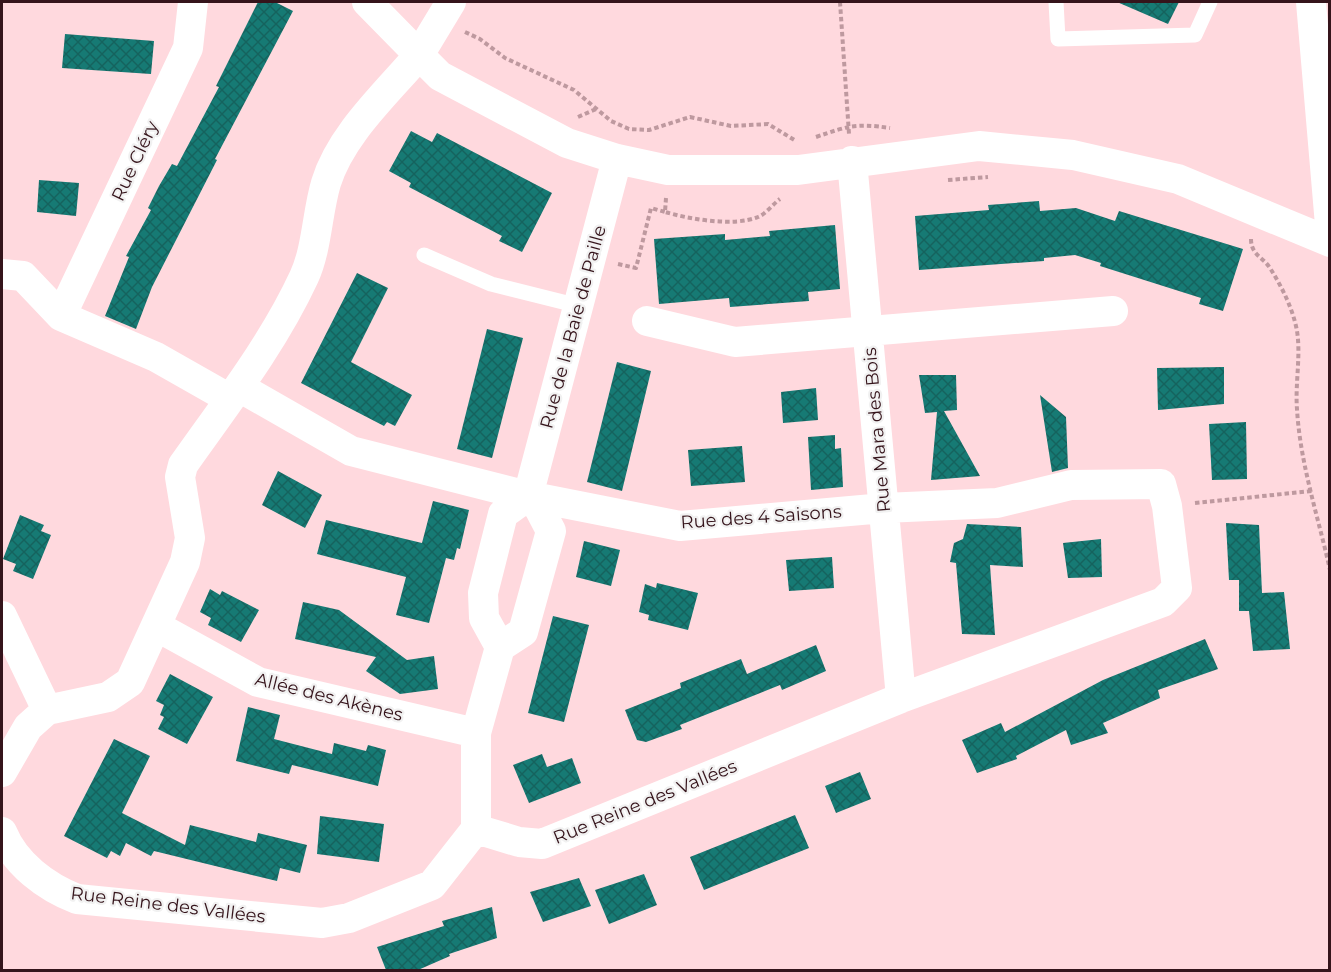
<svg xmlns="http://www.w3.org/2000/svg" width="1331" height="972" viewBox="0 0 1331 972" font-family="Montserrat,sans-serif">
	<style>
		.building { fill: url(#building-cross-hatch) }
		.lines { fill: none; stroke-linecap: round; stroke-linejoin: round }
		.path { stroke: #be999f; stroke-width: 4; stroke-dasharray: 4.5 3; stroke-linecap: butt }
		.lane { stroke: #fff; stroke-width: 15 }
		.street { stroke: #fff; stroke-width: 30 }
		.labels { text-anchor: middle; stroke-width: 4.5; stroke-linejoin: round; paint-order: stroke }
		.street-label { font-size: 18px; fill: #35141b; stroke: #f1f1f1 }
	</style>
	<defs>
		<pattern id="building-cross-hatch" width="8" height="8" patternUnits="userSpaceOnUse" patternTransform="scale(1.5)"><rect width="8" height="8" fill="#167a74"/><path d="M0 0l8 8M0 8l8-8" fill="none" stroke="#15635e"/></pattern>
	</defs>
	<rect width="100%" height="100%" fill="#ffd9de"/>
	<path class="building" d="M258,2H275L293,11L215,159L217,160L152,287L136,329L105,316L129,257L126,256L151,210L148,208L159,186L172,164L177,166L219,87L216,86Z
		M1117,2H1179L1168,24Z
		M65,34L154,41L151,74L62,68Z
		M411,131L432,142L437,133L552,193L522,252L499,241L502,236L409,187L411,183L389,171Z
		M39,180L79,183L76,216L37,212Z
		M1039,201L1040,211L1076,208L1115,221L1119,211L1243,249L1223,311L1199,304L1201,298L1100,266L1101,263L1075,255L1044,258V261L919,270L915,216L989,210L988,205Z
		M835,225L840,289L808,292L809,301L730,307L729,298L659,304L654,239L725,234V240L770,236L769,231Z
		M357,273L388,288L351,362L412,395L395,426L387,422L384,426L301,383Z
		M487,329L523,338L492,458L457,449Z
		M617,362L651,371L622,491L587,482Z
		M1224,367V404L1158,410L1157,368Z
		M919,375H956L957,410L944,411L980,476L931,480L937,412L925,413Z
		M816,388L818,420L783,423L781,392Z
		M1040,395L1066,417L1068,468L1052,472Z
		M1246,422L1247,479L1212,480L1209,424Z
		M835,435V449L841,448L843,487L811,490L808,437Z
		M742,446L745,482L691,486L688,450Z
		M278,471L322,495L305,528L262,505Z
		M433,501L469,510L460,549L457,548L454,560L446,558L429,623L396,615L406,577L317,554L326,520L422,543Z
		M20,515L44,525L41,531L51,535L33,579L13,571L16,564L3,559Z
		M1226,523L1259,525L1262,593L1284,592L1290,649L1253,651L1249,611H1239V580H1229Z
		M967,524L1021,527L1023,567L990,565L995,635L962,634L956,563L950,562L954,543L963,539Z
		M1101,539L1102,577L1068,578L1063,543Z
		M584,541L620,550L611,586L576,577Z
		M832,557L834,588L789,591L786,560Z
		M657,583L698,593L688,630L648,620L649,615L639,612L645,584L656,588Z
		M210,589L220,595L222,591L259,610L241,642L208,625L211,618L200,612Z
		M303,602L339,610L407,660L434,656L438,689L400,694L366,671L376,657L295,639Z
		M553,616L589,625L564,722L528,713Z
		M1205,639L1218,669L1158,690L1160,698L1103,723L1108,733L1071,745L1066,730L1016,756L1017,759L977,773L962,740L1001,723L1005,732L1103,680Z
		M816,645L826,671L782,690L780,685L680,725L682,729L646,742L637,740L625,710L681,688L680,683L741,659L747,674Z
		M170,674L213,697L187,744L158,729L164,717L160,715L164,705L156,701Z
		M248,707L280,715L274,739L332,754L334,743L366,751L368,745L386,750L378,786L292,765L289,774L236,761Z
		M114,739L150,756L122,813L185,845L190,825L256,842L258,833L307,845L300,873L280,868L277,881L154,851L151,856L126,843L120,856L111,851L107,858L64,836Z
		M542,754L547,767L572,758L581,783L529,803L513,765Z
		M860,772L871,799L836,813L825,786Z
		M795,815L809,848L704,890L690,857Z
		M320,816L384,824L379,862L317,854Z
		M644,874L657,905L609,924L595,890Z
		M579,878L591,906L543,922L530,892Z
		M492,907L497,938L449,954L450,956L418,970H386L377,947L444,926L442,921Z"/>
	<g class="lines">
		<path class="path" d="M840,2L849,134
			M465,32L480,39L505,58L574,90L611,121L629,129L649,130L690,117L731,126L768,124L796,141
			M578,117L596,109
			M816,137C848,126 856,123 890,128
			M948,180L988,177
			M666,198L665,212C689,219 734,227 758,217C766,214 773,204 780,199
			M1251,239C1251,255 1263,257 1270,268C1282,287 1293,309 1297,331C1301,356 1295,384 1297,409C1300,463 1318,516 1330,570
			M618,264L636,268L651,208L665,212
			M1195,503L1312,491"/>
		<path class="lane" d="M1056,2L1058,39L1195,35L1210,2
			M424,255L491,284L579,306"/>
		<path class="street" d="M451,2L419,55L440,76L567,143L617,159L668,170H798L979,146L1073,155L1178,179L1330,242
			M1311,2L1330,225
			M852,161L901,698
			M2,274L23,276L61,316L156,357L230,399
			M61,316L188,48L193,2
			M647,321L735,342L1113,311
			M2,616L47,710
			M156,626L258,682L476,733
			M500,647L484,618L483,593L503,514L528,496L617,159
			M2,772L28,727L47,710L108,697L130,682L185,562L190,538L180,477L183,465C226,404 273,344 304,277C317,249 317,213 326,183C341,134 387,93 419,55L367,2
			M476,829V733L500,647L523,632L551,531L539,508L528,496
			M2,832C15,864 46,887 77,899L322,923L349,918L432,885L476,829L519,842L542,844L901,698L1163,602L1177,588L1167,506L1161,484L1071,485L997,503L884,508L680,526L528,496L351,451L239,387"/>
	</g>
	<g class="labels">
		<g class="street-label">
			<text transform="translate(135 161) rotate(-65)" y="6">Rue Cléry</text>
			<text transform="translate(573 327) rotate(-75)" y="6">Rue de la Baie de Paille</text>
			<text transform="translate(877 430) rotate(-95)" y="6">Rue Mara des Bois</text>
			<text transform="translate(761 517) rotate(-4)" y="6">Rue des 4 Saisons</text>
			<text transform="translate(329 697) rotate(14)" y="6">Allée des Akènes</text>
			<text transform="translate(645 802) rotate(-22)" y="6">Rue Reine des Vallées</text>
			<text transform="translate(168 905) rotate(7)" y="6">Rue Reine des Vallées</text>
		</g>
	</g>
	<rect width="1331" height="972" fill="none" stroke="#35141b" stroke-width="6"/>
</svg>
